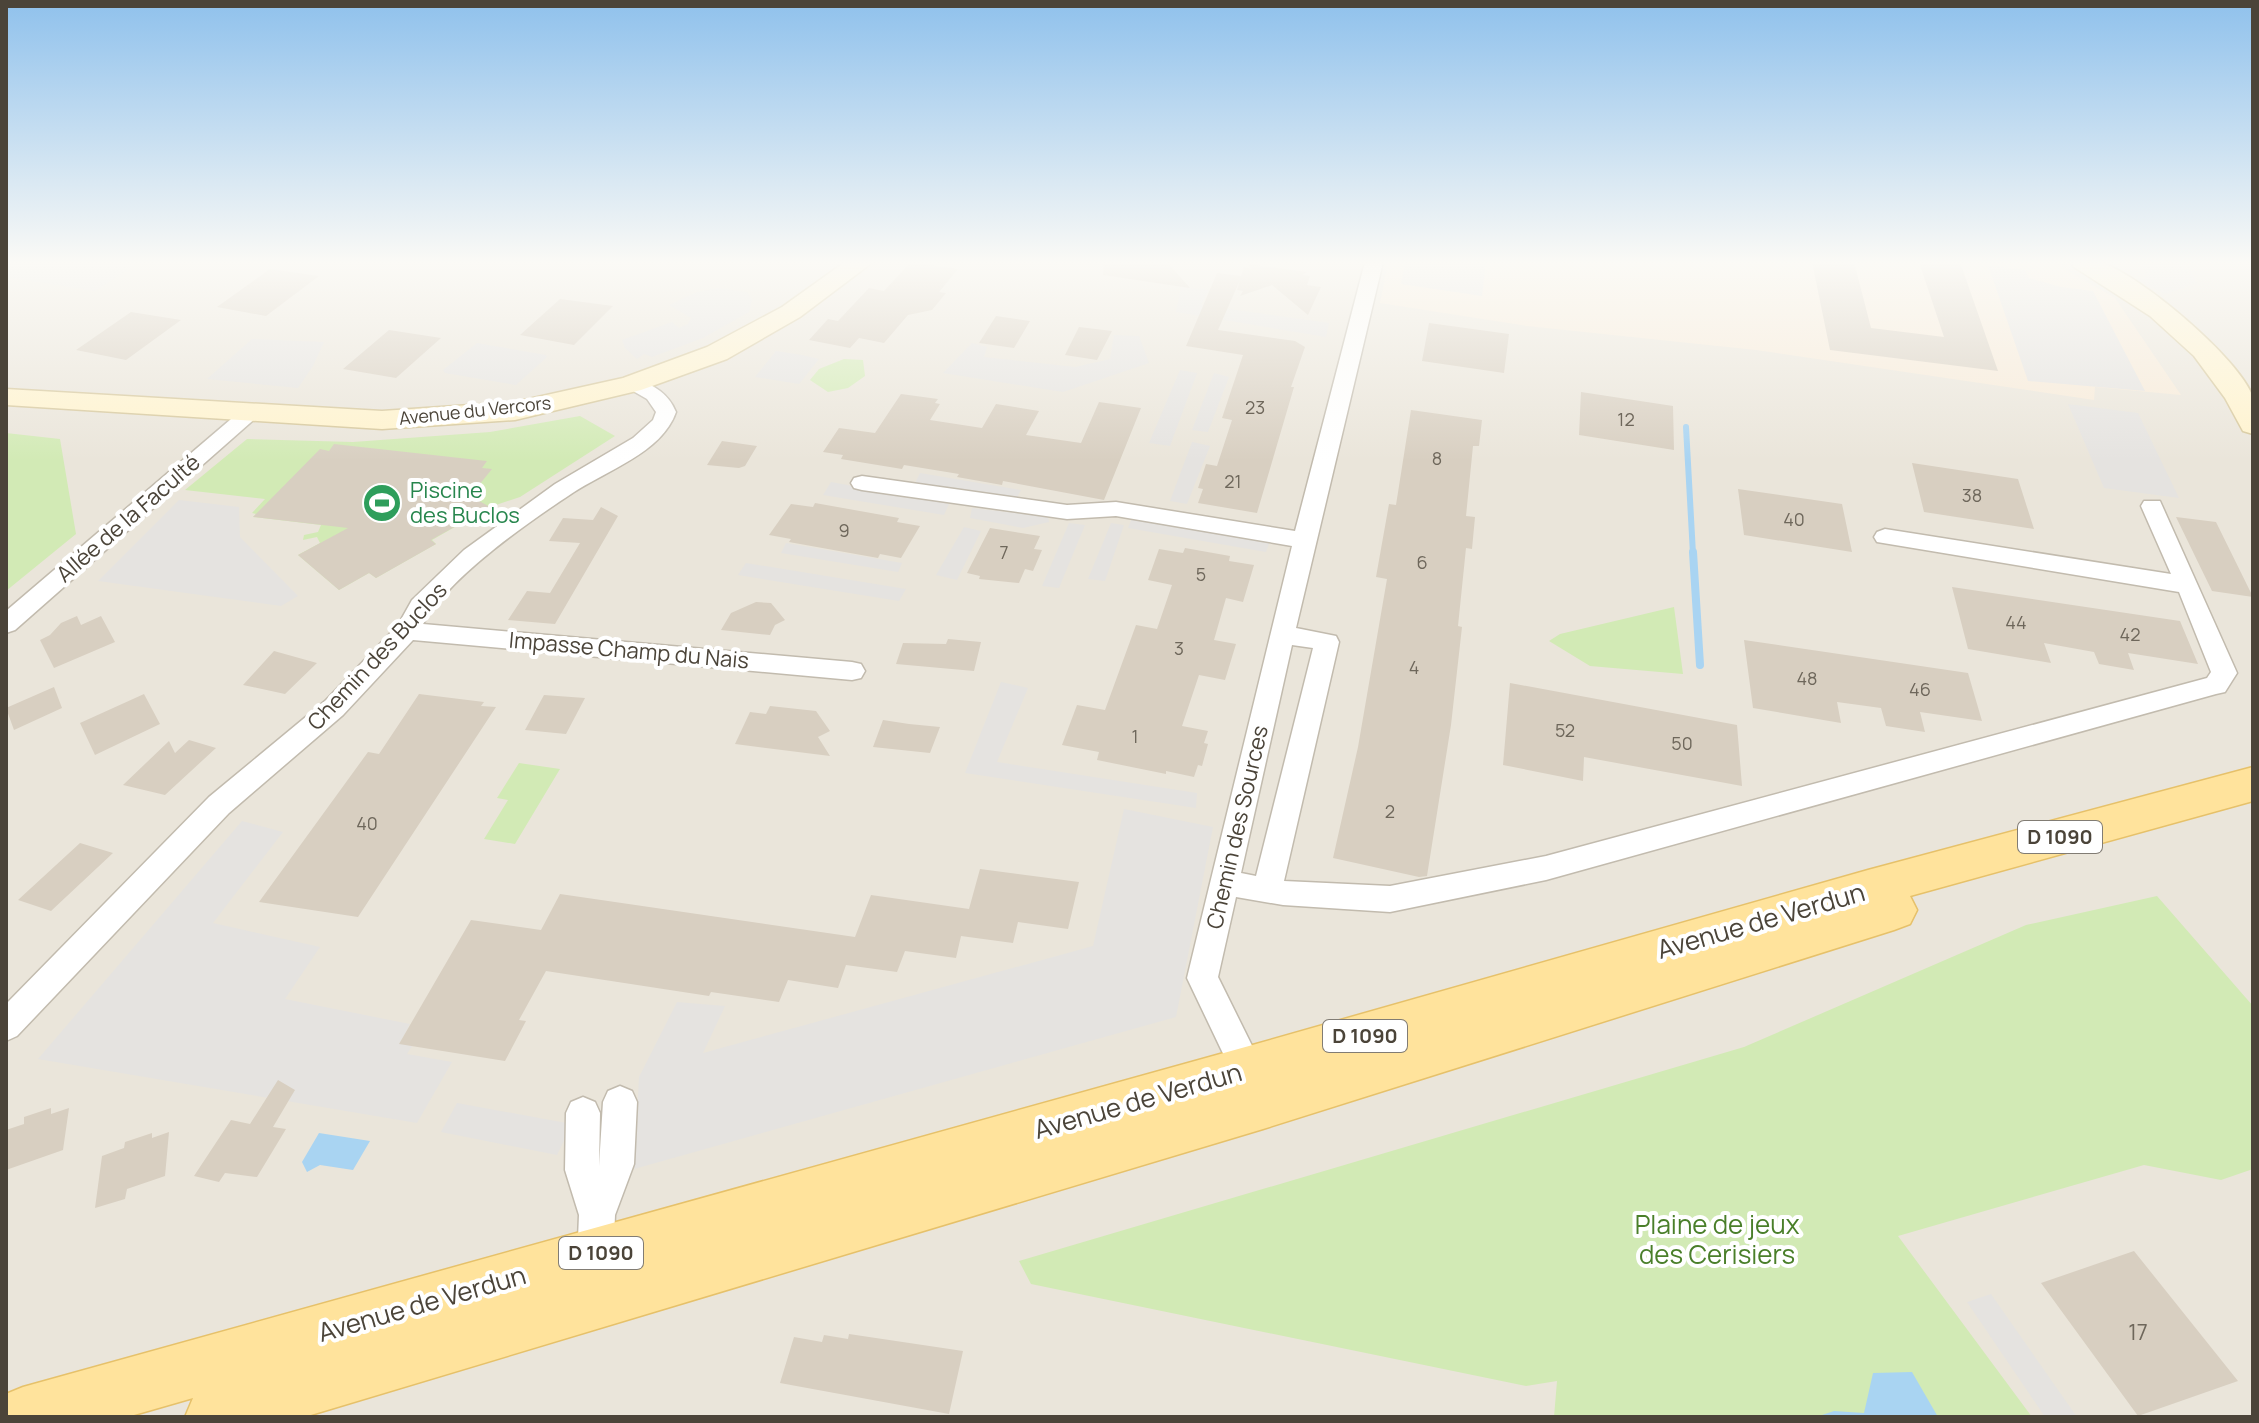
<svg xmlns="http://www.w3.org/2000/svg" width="2259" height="1423" viewBox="0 0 2259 1423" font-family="Manrope,sans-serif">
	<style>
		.residential { fill: #eae5da }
		.commercial { fill: #f7ead8 }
		.green { fill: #d2eab5 }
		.parking { fill: #e5e3e0 }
		.water { fill: #a9d4f2 }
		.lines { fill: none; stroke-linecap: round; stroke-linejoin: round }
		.stream-far1 { stroke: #a9d4f2; stroke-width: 6 }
		.stream { stroke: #a9d4f2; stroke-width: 8 }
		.building { fill: #d8cfc1 }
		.street-casing { stroke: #c2bbae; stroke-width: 3 }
		.secondary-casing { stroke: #d6c79b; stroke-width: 3 }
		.primary-casing { stroke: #e6c16a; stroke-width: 3 }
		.street { fill: #fff; fill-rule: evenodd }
		.secondary { fill: #fff3cd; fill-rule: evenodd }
		.primary { fill: #ffe39c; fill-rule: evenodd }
		.labels { text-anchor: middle; stroke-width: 8; stroke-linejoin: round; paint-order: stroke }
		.number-label { font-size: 18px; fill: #6e675b }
		.far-street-label { font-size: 18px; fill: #4b4439; stroke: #fff }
		.shield { fill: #fff; stroke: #817c74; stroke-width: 2 }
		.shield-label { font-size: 20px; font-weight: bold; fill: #4b4439 }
		.leisure-label { font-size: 22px; fill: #27864d; stroke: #fff; text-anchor: start }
		.street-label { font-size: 22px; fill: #4b4439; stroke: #fff }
		.near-number-label { font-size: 22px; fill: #6e675b }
		.near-street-label { font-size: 26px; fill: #4b4439; stroke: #fff }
		.near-park-label { font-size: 26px; fill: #4a7f2a; stroke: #fff }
	</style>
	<rect width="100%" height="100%" fill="#f6f3ec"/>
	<path class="residential" d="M6,262H2253V1417H6Z"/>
	<path class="commercial" d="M1388,262H2052L2115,298L2181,395L2095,387L2094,400L1756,350L1527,326L1380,303Z"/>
	<path class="green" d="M844,359L863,360L865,376L848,388L828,392L810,380L819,369Z
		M580,416L615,436L520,497L490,507L432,540L436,544L376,578L369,573L339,590L298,555L320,543L317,537L303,540L304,535L318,532L321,525L253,517L256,514L252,513L265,499L185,490L247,439L353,442L490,432Z
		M6,433L60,439L76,534L6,591Z
		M1674,607L1683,674L1590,666L1549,641L1560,634Z
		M519,763L560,769L515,844L484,839L508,800L497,798Z
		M2157,896L2253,1006V1169L2221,1180L2144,1165L1898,1236L2032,1417H1554L1557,1381L1526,1386L1031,1284L1019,1261L1744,1047L2026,925Z"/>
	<path class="parking" d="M6,262H119L135,265L95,291L6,277Z
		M1405,262H1486L1482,296L1401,284Z
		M2140,262H2185L2197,283L2165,294L2138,280L2148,277Z
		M1988,265L2025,270L2029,278L2061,287L2093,291L2145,391L2028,381Z
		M1181,287L1209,290L1201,305L1329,323L1326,337L1176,312Z
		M718,288L747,292L752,300L749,312L703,338L652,357L644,354L637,359L625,348L622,340L672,322L679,328L688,324L691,318L669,305L697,292Z
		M1114,335L1139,336L1149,363L1063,392L943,373L972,343L987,347L984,357L1075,367L1110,359Z
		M252,339L324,342L313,366L298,388L207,379Z
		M477,343L546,355L547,357L516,385L445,373L443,370Z
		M776,351L802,355L819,359L799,384L755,377Z
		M1180,370L1197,373L1170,446L1149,443Z
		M1214,373L1229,377L1208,432L1192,430Z
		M2068,404L2138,413L2179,498L2104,488Z
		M1192,442L1210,446L1187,504L1170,501Z
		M920,473L1021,490L1015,501L915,483Z
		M831,482L949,504L944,515L823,495Z
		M179,500L239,507L240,537L298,596L281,606L98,581Z
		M972,508L1048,517L1049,522L1023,528L970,518Z
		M1132,518L1270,541L1266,552L1128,528Z
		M1069,523L1085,525L1059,588L1042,586Z
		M1111,523L1124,525L1105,581L1088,579Z
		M964,527L981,531L957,580L936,575Z
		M786,543L902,563L898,572L781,553Z
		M746,563L906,589L899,601L738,575Z
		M1001,682L1028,688L997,762L1197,793L1196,808L965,773Z
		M1124,809L1213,827L1176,1017L634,1169L639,1077L677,1002L725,1006L703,1053L1093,946Z
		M242,821L283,832L213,923L320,947L285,999L410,1024L400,1043L412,1046L407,1054L452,1062L417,1123L38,1059Z
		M457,1103L572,1124L557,1155L441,1132Z
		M1991,1294L2077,1417H2045L1967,1302Z"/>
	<path class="water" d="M319,1133L370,1141L353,1170L320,1165L307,1172L302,1162Z
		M1912,1372L1938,1417H1816L1834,1411L1864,1413L1873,1373Z"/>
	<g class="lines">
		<path class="stream-far1" d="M1686,427L1693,554"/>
		<path class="stream" d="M1693,552L1700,665"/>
	</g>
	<path class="building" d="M911,262L958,269L939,292L946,293L932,310L908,315L884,343L859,338L850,348L809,340L828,319L838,321L869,288L884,291Z
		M1104,262H1167L1190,288L1103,275Z
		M1812,262H1854L1871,328L1944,337L1919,262H1960L1998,371L1830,350Z
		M1247,264L1307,272L1302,275L1310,276L1307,285L1321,287L1308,315L1272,285L1240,296L1243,291L1237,290L1240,280L1218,330L1295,341L1305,347L1291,387H1294L1257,513L1198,503L1203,489L1198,488L1206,464L1217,466L1232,420L1222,418L1243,355L1186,346L1217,273L1241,276L1244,267L1252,269Z
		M270,269L319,276L266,316L217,307Z
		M560,299L613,306L574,345L520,335Z
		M131,312L181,320L126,360L76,350Z
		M996,316L1030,321L1014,348L979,343Z
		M1429,323L1509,334L1504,373L1422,361Z
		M1079,327L1112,331L1097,360L1065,355Z
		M389,330L441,338L396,378L343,369Z
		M1581,392L1673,406L1674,450L1579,435Z
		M901,394L938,399L935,403L940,404L930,420L982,428L996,404L1039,411L1026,435L1081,443L1099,402L1141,408L1104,500L1003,481L1002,485L957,477L959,474L904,465L902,469L841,459L843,455L823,452L839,428L875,433Z
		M1411,410L1482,420L1479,446H1473L1466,516L1475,517L1472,549L1466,548L1458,626L1462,627L1451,725L1427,876L1419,877L1333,858L1358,747L1387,579L1376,577L1389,504L1396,505Z
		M722,441L757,446L745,466L739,468L707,465Z
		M334,444L487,461L482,468L492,469L470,496L490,507L431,540L436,544L376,578L369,573L339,590L298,555L348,528L253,517L320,449L329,451Z
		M1912,463L2018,479L2034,529L1924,512Z
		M1738,489L1842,504L1852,552L1744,535Z
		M815,503L899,518L897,522L920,526L901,558L880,554L878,558L789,542L791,539L769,535L791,504L813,507Z
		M601,507L618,516L555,624L508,620L527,591L550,593L580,543L549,541L563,518L593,520Z
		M2176,517L2216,522L2253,597L2212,591Z
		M990,528L1040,536L1034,549L1042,550L1033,571L1025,569L1019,583L979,579L980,576L967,573Z
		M1185,548L1230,556L1229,561L1254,565L1243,602L1226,598L1214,640L1236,644L1225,680L1199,675L1182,726L1208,731L1204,743L1208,744L1202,766L1198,765L1194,777L1166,771V774L1097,760L1099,752L1062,745L1077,705L1105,710L1136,625L1157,629L1172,585L1148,580L1159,549L1183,553Z
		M1952,587L2180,621L2198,664L2128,653L2134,670L2099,664L2094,652L2044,643L2051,663L1968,649Z
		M756,602L771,603L785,620L775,625L770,635L721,630L731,613Z
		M77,616L81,625L101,616L115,642L54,668L40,640L50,635L61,623Z
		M948,639L981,642L974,671L896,664L903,643L946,644Z
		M1744,640L1968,673L1982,721L1920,712L1925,732L1886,726L1881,708L1837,702L1841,723L1753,708Z
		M274,651L317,663L285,694L243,685Z
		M1510,683L1737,725L1742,786L1584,757L1583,781L1503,765Z
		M54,687L62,708L14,730L6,708Z
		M144,694L160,724L95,755L80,723Z
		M419,694L484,702L481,706L496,707L358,917L259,902L368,752L379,754Z
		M544,695L585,698L566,734L525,730Z
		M770,706L816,711L830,731L818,737L830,756L735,744L750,712L766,714Z
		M883,720L909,724L940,727L930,753L873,747Z
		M189,740L216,748L165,795L123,785L169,741L175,753Z
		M80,843L113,853L51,911L18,900Z
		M980,869L1079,882L1068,929L1018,922L1013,943L961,936L956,958L905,951L897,972L846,965L838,988L788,980L779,1002L711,992L709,996L546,971L519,1020L526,1021L505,1061L399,1044L471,920L541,930L560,894L855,937L871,895L969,909Z
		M278,1080L295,1090L273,1127L286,1129L257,1177L225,1173L219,1182L194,1176L231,1120L250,1124Z
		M51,1108V1114L69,1108L63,1150L6,1170V1130L24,1124V1117Z
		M169,1132L165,1176L127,1189L125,1199L95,1208L102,1156L124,1148L125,1142L152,1133V1138Z
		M2134,1251L2238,1381L2138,1416L2041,1283Z
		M849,1334L963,1351L949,1414L780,1383L794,1337L822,1342L824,1335L848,1339Z"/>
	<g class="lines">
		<g class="street-casing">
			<path id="street" d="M1365,262H1383L1296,628L1336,636L1339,642L1284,881L1390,886L1546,856L2207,678L2211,672L2179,592L1877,542L1874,537L1877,532L1885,529L2171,574L2141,506L2144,501H2160L2237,673L2225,692L2216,694L1546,880L1390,912L1283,905L1236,897L1218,977L1268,1078L1264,1089L1252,1093L1240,1089L1187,978L1292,546L1116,516L1067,519L862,490L854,488L851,483L854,478L862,476L1067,505L1116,502L1295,531ZM1292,645L1313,648L1256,876L1241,873Z
				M631,378C651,383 668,392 676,412C662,453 605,471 571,494C527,523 448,578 423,624L852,662L861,664L865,671L861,678L852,680L413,640L343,715L229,813L17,1036L6,1041V1004L209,797L325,701L398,625L412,600L464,550L555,484L633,438L653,420L656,412L647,399L621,384Z
				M251,406L258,408L261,412L258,416L15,630L6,633V611L244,408Z
				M620,1086L632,1091L637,1102L634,1164L615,1215L613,1262L608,1275L595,1280L582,1275L577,1262L579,1215L565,1170L566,1113L571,1102L583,1097L595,1102L600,1113L599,1166L603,1102L608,1091Z"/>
		</g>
		<g class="secondary-casing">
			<path id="secondary" d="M845,262H873L800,317L727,359L641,390L515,420L382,429L6,405V389L382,411L515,402L623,378L707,347L782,307Z
				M2071,262C2080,262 2093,260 2102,263C2140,275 2239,358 2253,397C2256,407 2253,423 2253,434L2243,431L2225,398L2194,356L2150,316L2074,267Z"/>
		</g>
		<g class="primary-casing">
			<path id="primary" d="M2253,767V801L1910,896L1917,910L1910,924L1894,930L1263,1129L304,1417H185L193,1398L127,1417H6V1394L23,1387L1249,1046L1868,870Z"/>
		</g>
		<use href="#street" class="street"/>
		<use href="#secondary" class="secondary"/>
		<use href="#primary" class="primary"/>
	</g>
	<linearGradient id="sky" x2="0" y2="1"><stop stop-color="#8fc1ec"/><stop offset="0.57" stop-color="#fbfaf6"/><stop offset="1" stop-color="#fbfaf6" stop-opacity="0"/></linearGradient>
	<rect width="2259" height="461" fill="url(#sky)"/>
	<defs>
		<g id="stadium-disc" transform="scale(2)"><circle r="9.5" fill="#2e9e5b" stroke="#fff"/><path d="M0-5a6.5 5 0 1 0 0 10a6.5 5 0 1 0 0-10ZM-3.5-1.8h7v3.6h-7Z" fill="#fff"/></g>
	</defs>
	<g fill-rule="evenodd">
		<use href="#stadium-disc" x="382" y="503"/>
	</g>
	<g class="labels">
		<g class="number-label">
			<text x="1255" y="414">23</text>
			<text x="1626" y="426">12</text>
			<text x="1437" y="465">8</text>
			<text x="1233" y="488">21</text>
			<text x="1972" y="502">38</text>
			<text x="1794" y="526">40</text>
			<text x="844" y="537">9</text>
			<text x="1004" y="559">7</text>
			<text x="1422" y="569">6</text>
			<text x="1201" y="581">5</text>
			<text x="2016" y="629">44</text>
			<text x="2130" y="641">42</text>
			<text x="1179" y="655">3</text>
			<text x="1414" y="674">4</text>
			<text x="1807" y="685">48</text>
			<text x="1920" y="696">46</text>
			<text x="1565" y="737">52</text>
			<text x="1135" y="743">1</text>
			<text x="1682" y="750">50</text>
			<text x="1390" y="818">2</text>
			<text x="367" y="830">40</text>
		</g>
		<g class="far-street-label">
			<text transform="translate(475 411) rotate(-6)" y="6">Avenue du Vercors</text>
		</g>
		<g class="shield">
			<rect x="2018" y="821" width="84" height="32" rx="6"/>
			<rect x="1323" y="1020" width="84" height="32" rx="6"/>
			<rect x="559" y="1237" width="84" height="32" rx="6"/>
		</g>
		<g class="shield-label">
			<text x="2060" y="844">D 1090</text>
			<text x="1365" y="1043">D 1090</text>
			<text x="601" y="1260">D 1090</text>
		</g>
		<g class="leisure-label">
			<text x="410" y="498">Piscine<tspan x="410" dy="25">des Buclos</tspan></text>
		</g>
		<g class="street-label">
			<text transform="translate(128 518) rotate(-41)" y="8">Allée de la Faculté</text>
			<text transform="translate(629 650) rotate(5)" y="8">Impasse Champ du Nais</text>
			<text transform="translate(377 656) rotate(-47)" y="8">Chemin des Buclos</text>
			<text transform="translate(1237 827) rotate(-77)" y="8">Chemin des Sources</text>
		</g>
		<g class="near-number-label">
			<text x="2138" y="1340">17</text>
		</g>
		<g class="near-street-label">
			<text transform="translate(1761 921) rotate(-16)" y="9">Avenue de Verdun</text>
			<text transform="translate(1138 1101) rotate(-16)" y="9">Avenue de Verdun</text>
			<text transform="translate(422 1304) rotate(-16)" y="9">Avenue de Verdun</text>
		</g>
		<g class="near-park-label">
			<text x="1717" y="1234">Plaine de jeux<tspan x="1717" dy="30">des Cerisiers</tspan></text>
		</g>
	</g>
	<rect width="2259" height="1423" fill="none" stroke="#4b4439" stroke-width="16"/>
</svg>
